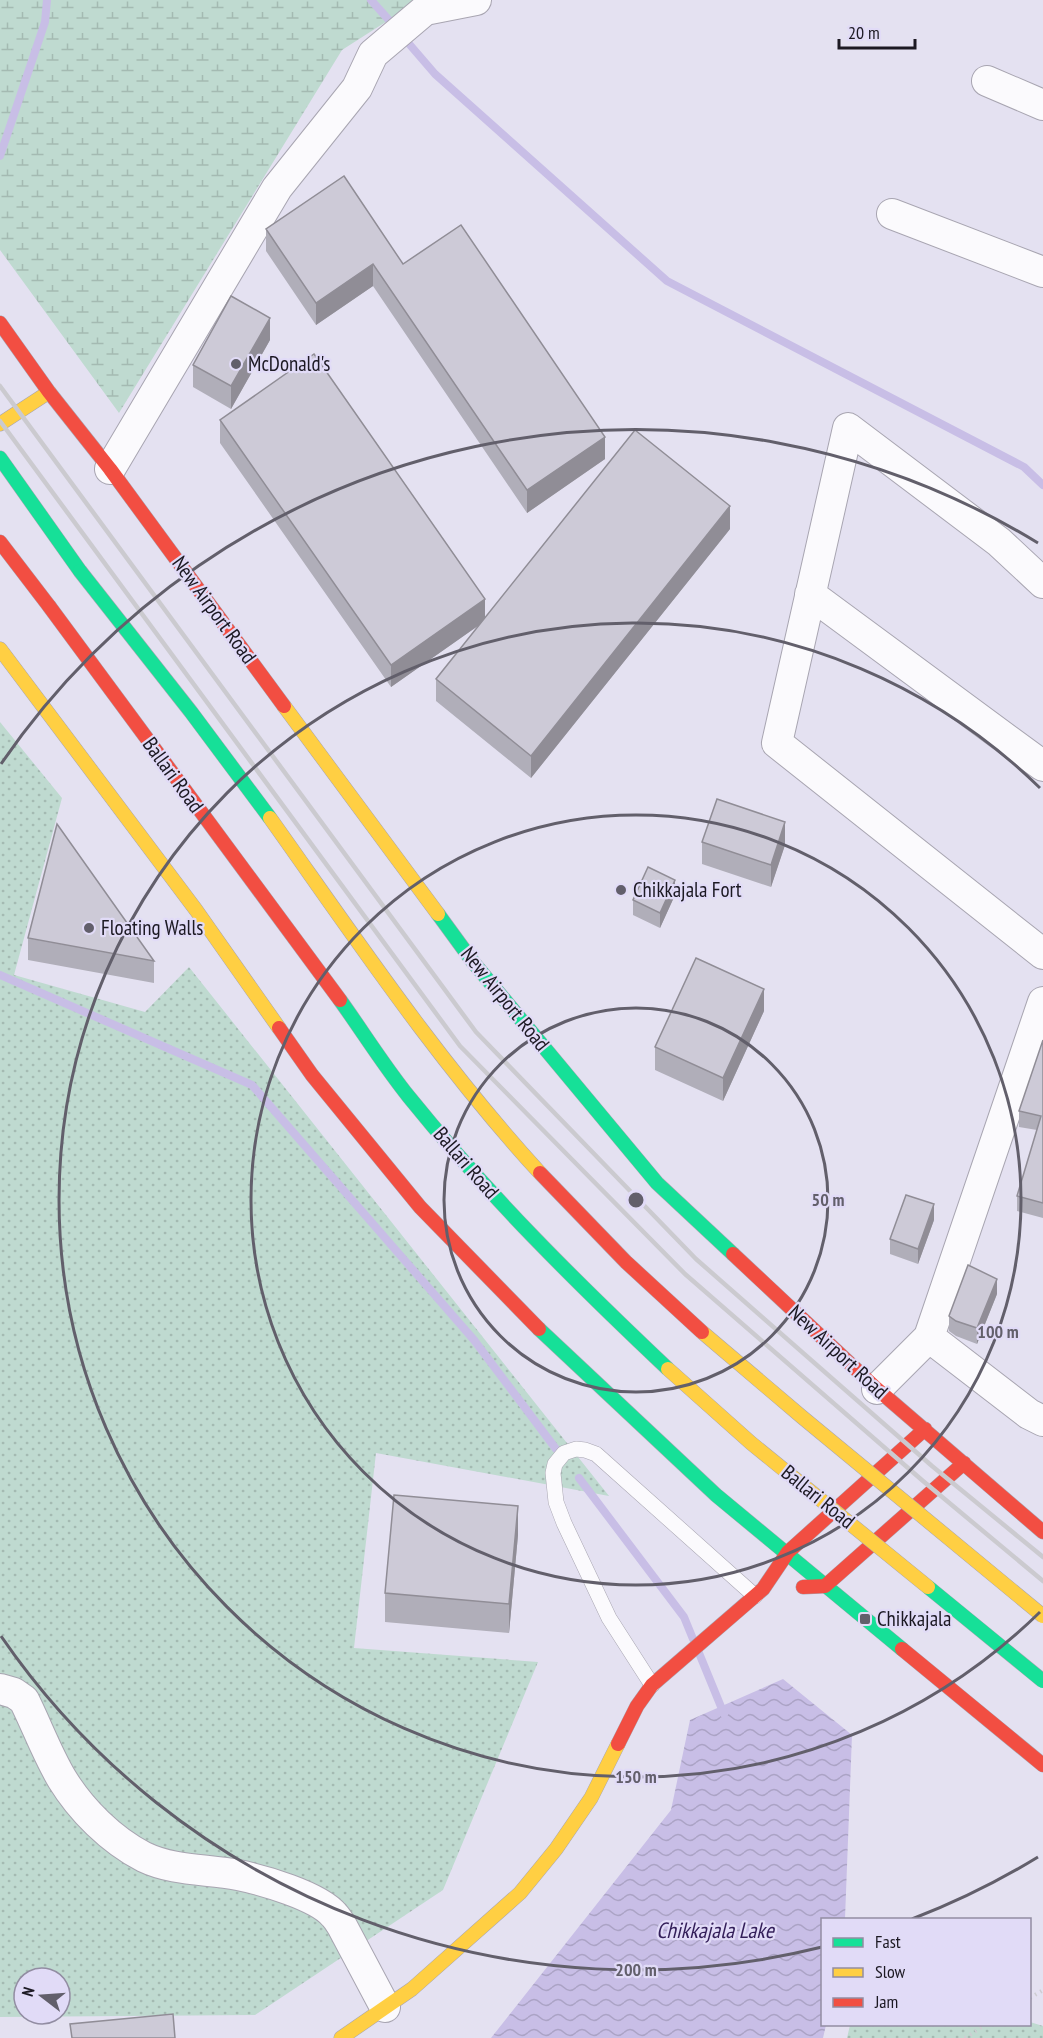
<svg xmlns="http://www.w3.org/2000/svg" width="1043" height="2038" viewBox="0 0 1043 2038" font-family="'PT Sans Narrow',sans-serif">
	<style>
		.grass { fill: url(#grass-dots); fill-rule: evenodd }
		.wetland { fill: url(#wetland-marsh) }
		.water { fill: url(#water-waves) }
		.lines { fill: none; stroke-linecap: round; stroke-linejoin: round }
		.stream { stroke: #c8bee6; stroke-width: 8 }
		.lane-casing { stroke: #a8a5b1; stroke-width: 16 }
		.street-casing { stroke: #a8a5b1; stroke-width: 32 }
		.fast-casing { stroke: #a8a5b1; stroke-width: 15 }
		.slow-casing { stroke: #a8a5b1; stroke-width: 15 }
		.jam-casing { stroke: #a8a5b1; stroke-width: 15 }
		.path { stroke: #cecdd2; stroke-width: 4; stroke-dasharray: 1.5 4.5; stroke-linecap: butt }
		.lane { stroke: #fbfafd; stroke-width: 15 }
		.street { stroke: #fbfafd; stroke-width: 30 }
		.fast { stroke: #16e098; stroke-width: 14 }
		.slow { stroke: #ffcf43; stroke-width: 14 }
		.jam { stroke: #f24e42; stroke-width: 14 }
		.rail { stroke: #cbcacf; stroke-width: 4.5 }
		.fast-bridge-casing { stroke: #a8a5b1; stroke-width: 15; stroke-linecap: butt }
		.slow-bridge-casing { stroke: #a8a5b1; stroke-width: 15; stroke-linecap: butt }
		.jam-bridge-casing { stroke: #a8a5b1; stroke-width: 15; stroke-linecap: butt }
		.fast-bridge { stroke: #16e098; stroke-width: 14 }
		.slow-bridge { stroke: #ffcf43; stroke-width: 14 }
		.jam-bridge { stroke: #f24e42; stroke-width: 14 }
		.wall { fill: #b0aeb9 }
		.shaded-wall { fill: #908d96 }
		.building { fill: #cdcad7; stroke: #908d96; stroke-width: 1.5 }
		.ring { fill: none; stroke: #625f6b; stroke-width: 3 }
		.poi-dot { fill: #625f6b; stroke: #e1dbf7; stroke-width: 2 }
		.labels { text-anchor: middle; stroke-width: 4.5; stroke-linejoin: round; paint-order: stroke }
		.poi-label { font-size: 21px; fill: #1c1923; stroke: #e1dbf7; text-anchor: start }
		.street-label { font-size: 21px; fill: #1c1923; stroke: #e1dbf7 }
		.water-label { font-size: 22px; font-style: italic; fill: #331e59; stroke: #e1dbf7 }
		.centre { fill: #625f6b; stroke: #e1dbf7; stroke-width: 3 }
		.ring-label { font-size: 18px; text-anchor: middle; font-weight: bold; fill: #625f6b; stroke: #e1dbf7; stroke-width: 4.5; stroke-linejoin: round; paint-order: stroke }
	</style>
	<defs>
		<pattern id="grass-dots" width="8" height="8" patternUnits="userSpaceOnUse" patternTransform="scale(1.5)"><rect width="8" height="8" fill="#bfdad0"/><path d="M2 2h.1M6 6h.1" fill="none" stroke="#a4bab2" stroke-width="1.8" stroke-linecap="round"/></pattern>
		<pattern id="wetland-marsh" width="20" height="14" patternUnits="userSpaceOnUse" patternTransform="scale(1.5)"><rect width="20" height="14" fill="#bfdad0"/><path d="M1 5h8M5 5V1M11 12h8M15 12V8" fill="none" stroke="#a4bab2"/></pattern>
		<pattern id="water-waves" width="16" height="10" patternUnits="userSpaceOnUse" patternTransform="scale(1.5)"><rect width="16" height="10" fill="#c8bee6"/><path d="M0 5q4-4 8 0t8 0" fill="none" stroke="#aba3c5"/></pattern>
	</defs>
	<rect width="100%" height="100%" fill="#e4e1f1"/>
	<path class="grass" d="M0,722L62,798L14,975L145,1012L189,967L609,1496L376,1453L354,1648L538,1662L443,1890L255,2015L0,2017ZM24,1978H60V2014H24Z
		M1030,2022L1043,2026V2038H847L850,2025L1030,2024Z"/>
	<path class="wetland" d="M0,0H420L342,50L119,413L0,250Z"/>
	<path class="water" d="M783,1679L852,1735L845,1919L822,1920V2024L826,2025L823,2038H491L671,1810L690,1720Z"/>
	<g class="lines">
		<path class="stream" d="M371,0L396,28
			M404,38L435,74L667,281L1024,467L1043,485
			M0,156L45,22L47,0
			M0,975L252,1085L474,1340L556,1449
			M579,1478L684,1617L693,1639
			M699,1653L724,1714"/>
		<g class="lane-casing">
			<path id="lane" d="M652,1685L609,1618L564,1523L556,1502L553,1473L555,1464L564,1453L576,1449L585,1450L596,1454L755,1596"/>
		</g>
		<g class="street-casing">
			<path id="street" d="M987,81L1043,105
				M892,214L1043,272
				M110,469L277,188L357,88L373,54L425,10L476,0
				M1043,583L999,542L848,428L777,743L1043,954
				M810,594L1043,766
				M929,1337L1029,1414L1043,1421
				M877,1389L929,1337L1043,1002
				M0,1689L14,1693L24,1700C37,1726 47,1754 62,1779C81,1810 111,1840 144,1857C173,1871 207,1869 238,1875C263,1880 318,1896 334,1915C337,1918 340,1923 342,1926L385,2007"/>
		</g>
		<g class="fast-casing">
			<path id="fast" d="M0,458L80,571
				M438,914L473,962L657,1183L733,1254
				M539,1329L716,1495L902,1649"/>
		</g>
		<g class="slow-casing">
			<path id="slow" d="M0,424L49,392
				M0,649L196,910L279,1028
				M284,706L438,914
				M341,2038L412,1989L520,1893L556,1849L591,1798L618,1744"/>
		</g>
		<g class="jam-casing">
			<path id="jam" d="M0,323L49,392L110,469L284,706
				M0,542L49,606
				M279,1028L312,1075L420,1207L539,1329
				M733,1254L877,1389L1043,1532
				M803,1587L825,1586L964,1463
				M902,1649L1043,1765
				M618,1744L637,1706L652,1685L763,1589L788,1552L925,1429"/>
		</g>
		<path class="path" d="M1030,1998L1043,1990
			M965,2038L987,2024"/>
		<use href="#lane" class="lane"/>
		<use href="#street" class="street"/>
		<use href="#fast" class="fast"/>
		<use href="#slow" class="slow"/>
		<use href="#jam" class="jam"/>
		<path class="rail" d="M0,386L476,1032L696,1259L932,1466L1043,1557
			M0,421L460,1046L685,1274L923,1481L1043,1581"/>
		<g class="fast-bridge-casing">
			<path id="fast-bridge" d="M80,571L191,712L270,818
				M340,1000C363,1032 384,1066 409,1097C488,1195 577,1283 668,1369
				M928,1587L1043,1681"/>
		</g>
		<g class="slow-bridge-casing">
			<path id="slow-bridge" d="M270,818C356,939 439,1063 540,1173
				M702,1332L802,1417L1043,1616
				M668,1369L751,1443L928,1587"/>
		</g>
		<g class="jam-bridge-casing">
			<path id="jam-bridge" d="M49,606L340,1000
				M540,1173L626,1262L702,1332"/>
		</g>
		<use href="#fast-bridge" class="fast-bridge"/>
		<use href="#slow-bridge" class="slow-bridge"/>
		<use href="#jam-bridge" class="jam-bridge"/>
	</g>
	<path class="wall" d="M266,229L403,264L605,459L527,513L373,286L316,325L266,251Z
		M270,340L231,409L193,387V365Z
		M220,420L485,618L730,529L531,778L436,701V679L479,625L391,687L220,443Z
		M702,842L785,845L771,887L702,864Z
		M675,895L660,928L633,915V900Z
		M28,938L154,961V983L28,960Z
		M764,1011L723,1101L655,1070V1047Z
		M1043,1040V1218L1017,1211V1196L1037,1130L1019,1127V1111Z
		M934,1220L918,1264L890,1254V1239Z
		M997,1294L977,1344L956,1336L949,1331V1316Z
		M518,1535L509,1633L385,1622V1593Z"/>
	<path class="shaded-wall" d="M373,264V286L316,325V303Z
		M270,318V340L231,409V386Z
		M605,437V459L527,513V490Z
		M730,506V529L531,778V756Z
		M485,599V621L391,687V665Z
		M785,822V845L771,887V865Z
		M675,880V895L660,928V913Z
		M764,989V1011L723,1101V1078Z
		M934,1204V1220L918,1264V1249Z
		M997,1279V1294L977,1344V1328Z
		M518,1506V1535L509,1633V1604Z"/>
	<path class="building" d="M344,176L403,264L461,225L605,437L527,490L373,264L316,303L266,229Z
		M231,296L270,318L231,386L193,365Z
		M314,354L485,599L391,665L220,420Z
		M635,430L730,506L531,756L436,679Z
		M717,799L785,822L771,865L702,842Z
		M57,824L154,961L28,938Z
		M648,867L675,880L660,913L633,900Z
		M696,958L764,989L723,1078L655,1047Z
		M1043,1040V1203L1017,1196L1041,1116L1019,1111Z
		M906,1195L934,1204L918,1249L890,1239Z
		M968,1265L997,1279L977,1328L956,1321L949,1316Z
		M394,1495L518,1506L509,1604L385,1593Z
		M173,2014L175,2038H72L70,2024Z"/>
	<g class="ring">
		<circle cx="636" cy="1200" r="192"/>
		<circle cx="636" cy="1200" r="385"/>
		<path d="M1040 1612A577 577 0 1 1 1040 788"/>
		<path d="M1038 1857A770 770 0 0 1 912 1919M822 1947A770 770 0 0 1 1 1636M1 764A770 770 0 0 1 1038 543"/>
	</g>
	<g class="poi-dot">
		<circle cx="236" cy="364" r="6"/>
		<circle cx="621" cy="890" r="6"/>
		<circle cx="89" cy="928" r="6"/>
		<rect x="859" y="1613" width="12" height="12" rx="3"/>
	</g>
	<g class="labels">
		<g class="poi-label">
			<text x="248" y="371">McDonald's</text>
			<text x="633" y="897">Chikkajala Fort</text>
			<text x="101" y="935">Floating Walls</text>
			<text x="877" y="1626">Chikkajala</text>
		</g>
		<g class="street-label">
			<text transform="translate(214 610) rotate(54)" y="7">New Airport Road</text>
			<text transform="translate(173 775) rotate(54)" y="7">Ballari Road</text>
			<text transform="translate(505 999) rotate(51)" y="7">New Airport Road</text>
			<text transform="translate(466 1163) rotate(49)" y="7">Ballari Road</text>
			<text transform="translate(838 1352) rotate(43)" y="7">New Airport Road</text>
			<text transform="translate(818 1497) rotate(39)" y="7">Ballari Road</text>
		</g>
		<g class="water-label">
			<text x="715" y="1938">Chikkajala Lake</text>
		</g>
	</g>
	<circle cx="636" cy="1200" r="9" class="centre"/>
	<g class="ring-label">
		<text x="828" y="1206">50 m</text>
		<text x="998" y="1338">100 m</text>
		<text x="636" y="1783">150 m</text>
		<text x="636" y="1976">200 m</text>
	</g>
	<rect x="821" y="1918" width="210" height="108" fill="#e1dbf7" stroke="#928da2" stroke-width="1.5"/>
	<rect x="833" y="1938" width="30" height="9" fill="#16e098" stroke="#928da2" stroke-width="1.5"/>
	<text x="875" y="1948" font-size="18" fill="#1c1923">Fast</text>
	<rect x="833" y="1968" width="30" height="9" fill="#ffcf43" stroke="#928da2" stroke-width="1.5"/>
	<text x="875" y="1978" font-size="18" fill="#1c1923">Slow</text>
	<rect x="833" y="1998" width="30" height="9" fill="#f24e42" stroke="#928da2" stroke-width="1.5"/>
	<text x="875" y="2008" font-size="18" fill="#1c1923">Jam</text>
	<g transform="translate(42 1996) rotate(287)"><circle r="28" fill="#e1dbf7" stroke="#928da2" stroke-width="1.5"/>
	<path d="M0-4.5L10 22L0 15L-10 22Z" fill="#625f6b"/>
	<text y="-9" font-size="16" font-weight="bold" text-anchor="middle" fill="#1c1923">N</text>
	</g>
	<path d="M839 39v9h76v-9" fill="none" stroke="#1c1923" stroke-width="3"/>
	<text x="848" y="39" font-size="18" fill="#1c1923" stroke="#e1dbf7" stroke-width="4.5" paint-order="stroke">20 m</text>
</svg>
